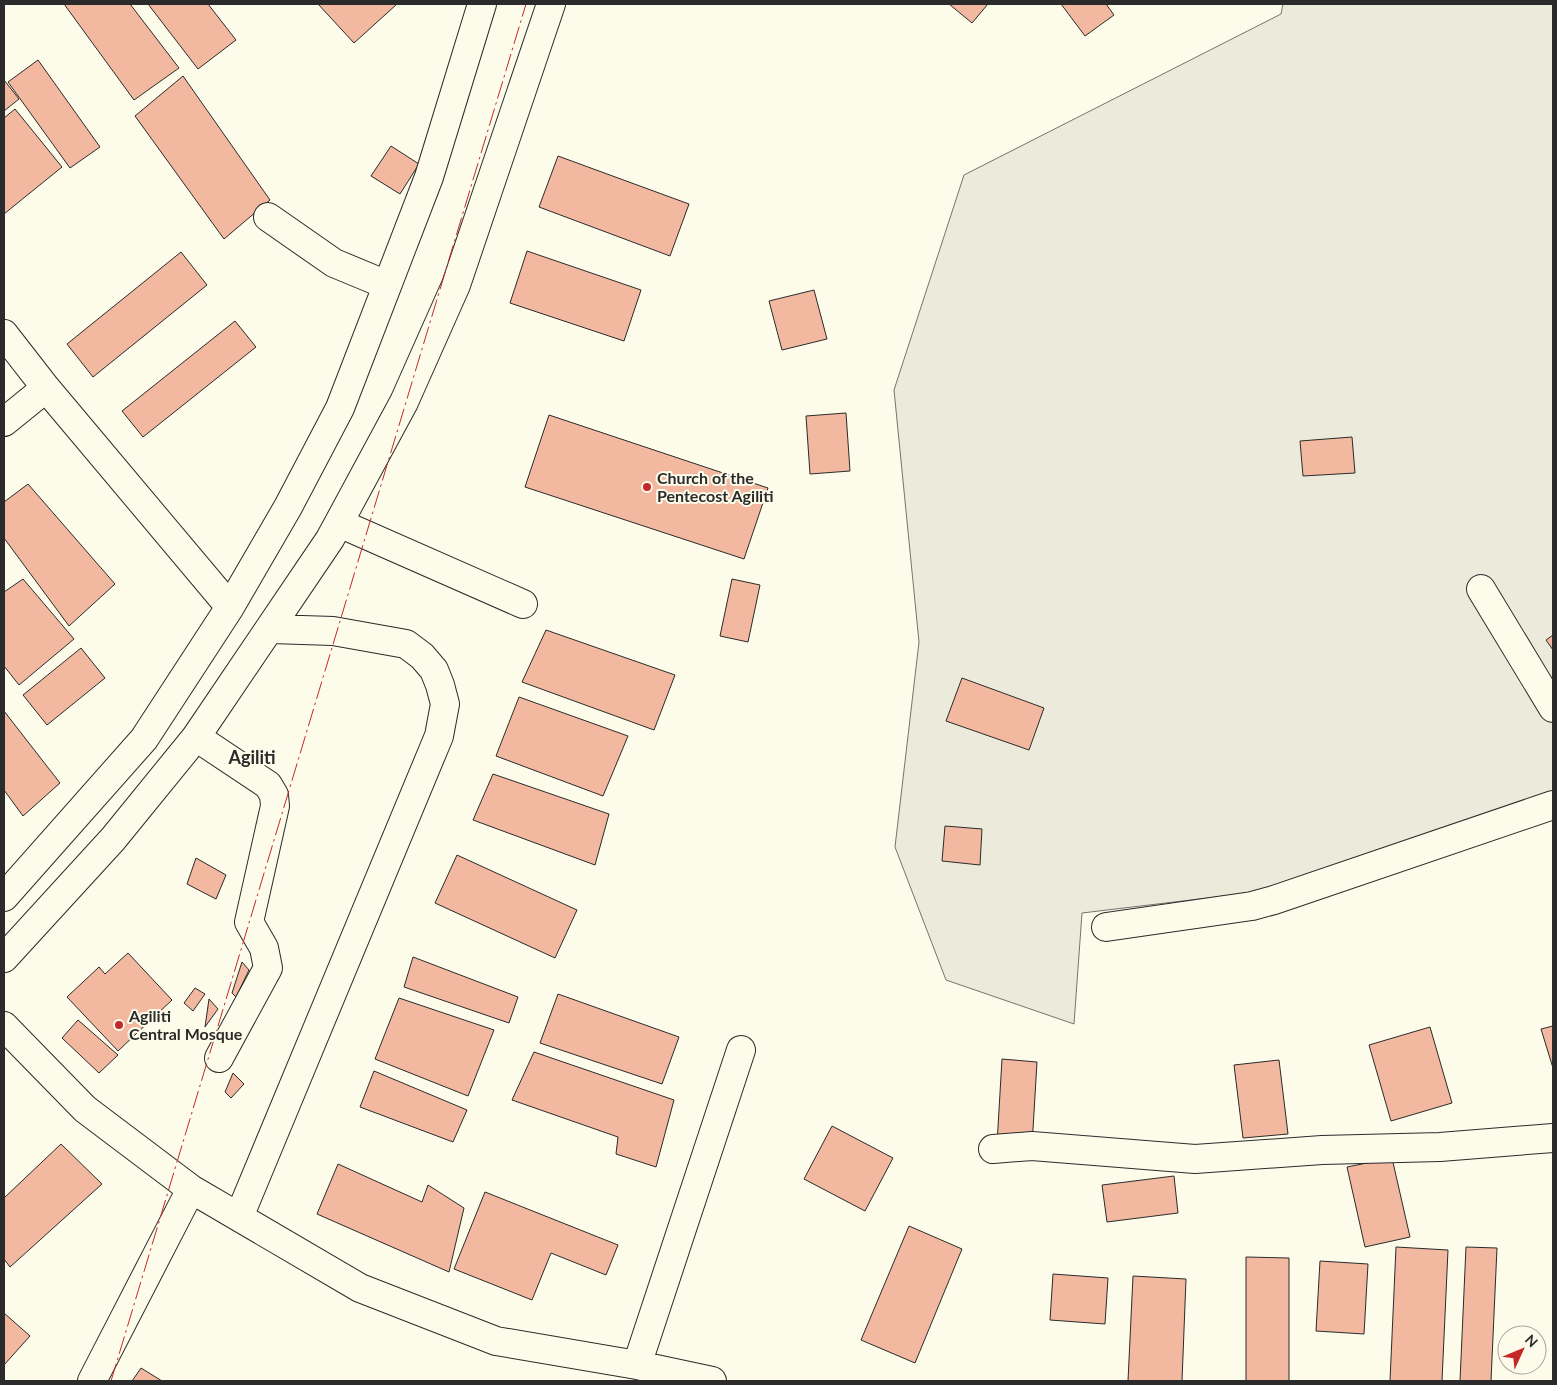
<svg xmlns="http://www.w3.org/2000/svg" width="1557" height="1385" viewBox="0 0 1557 1385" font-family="Lato,sans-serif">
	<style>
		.green { fill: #ecebdb; stroke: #74746e }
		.building { fill: #f2b8a0; stroke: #2b2b2b }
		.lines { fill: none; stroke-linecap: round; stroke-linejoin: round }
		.minor-casing { stroke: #2b2b2b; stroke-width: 30 }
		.minor { stroke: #fdfbea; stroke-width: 28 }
		.power { stroke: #c62828; stroke-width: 1; stroke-dasharray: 18 4 2.5 4; stroke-linecap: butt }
		.poi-dot { fill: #c62828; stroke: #fdfbea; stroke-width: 2 }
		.labels { text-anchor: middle; stroke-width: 4; stroke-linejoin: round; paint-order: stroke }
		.poi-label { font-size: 16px; font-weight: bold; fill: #2b2b2b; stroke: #fdfbea; text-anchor: start }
		.neighbourhood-label { font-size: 18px; font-weight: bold; fill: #2b2b2b; stroke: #fdfbea }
	</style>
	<rect width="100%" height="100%" fill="#fdfbea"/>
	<path class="green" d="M1283,4H1553V794L1266,891L1082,913L1074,1024L946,980L895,847L919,642L894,390L964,175L1281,14Z"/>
	<path class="building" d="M64,4H130L179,68L134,100Z
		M148,4H208L236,40L198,69Z
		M318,4H397L354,43Z
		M949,4H988L972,23Z
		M1061,4H1106L1114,15L1085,36Z
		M38,60L100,147L70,168L8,82Z
		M183,76L270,200L224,239L135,116Z
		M4,80L19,99L4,111Z
		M15,109L62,167L4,214V118Z
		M391,146L419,164L400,194L371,176Z
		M558,156L689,204L670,256L539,207Z
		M527,251L641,290L624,341L510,303Z
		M181,252L207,285L93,377L67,344Z
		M814,290L827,339L782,350L769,301Z
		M235,321L256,347L143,437L122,411Z
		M846,413L850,471L810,474L806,416Z
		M549,415L768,488L744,559L525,487Z
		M1352,437L1355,473L1303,476L1300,441Z
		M28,484L115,584L69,626L4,538V502Z
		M23,579L74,639L19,685L4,666V592Z
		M732,579L760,585L748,642L720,636Z
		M546,630L675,675L654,730L522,682Z
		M1553,635V650L1546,640Z
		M81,648L105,678L47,725L23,695Z
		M962,678L1044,708L1029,750L946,721Z
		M519,697L628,736L603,796L496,756Z
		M4,711L60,783L23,816L4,790Z
		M493,774L609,814L595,865L473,820Z
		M945,826L982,829L980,865L942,861Z
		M457,855L577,910L555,958L435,903Z
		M196,858L226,875L216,899L187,884Z
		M128,953L172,1000L118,1051L67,997L99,967L105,974Z
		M413,957L518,997L509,1023L404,987Z
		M242,962L249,970L236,997L232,993Z
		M195,988L205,994L193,1011L184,1003Z
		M558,994L679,1037L662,1084L540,1043Z
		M399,998L494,1030L468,1096L375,1059Z
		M209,999L218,1009L205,1027Z
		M78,1020L118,1055L99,1073L62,1038Z
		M1553,1026V1068L1541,1029Z
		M1430,1027L1452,1103L1391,1121L1369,1045Z
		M534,1052L674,1100L656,1167L616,1154L618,1137L512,1100Z
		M1002,1059L1037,1062L1032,1146L997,1144Z
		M1279,1060L1288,1134L1243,1138L1234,1065Z
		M374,1071L467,1110L453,1142L360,1107Z
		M233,1073L244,1084L231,1098L225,1092Z
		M832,1126L893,1158L865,1211L804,1179Z
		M61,1144L102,1184L10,1267L4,1259V1198Z
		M1392,1158L1410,1237L1365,1247L1347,1167Z
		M338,1164L422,1202L428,1185L464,1208L449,1272L317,1214Z
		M1174,1176L1178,1213L1107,1222L1102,1185Z
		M485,1192L618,1245L606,1275L551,1253L532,1300L454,1269Z
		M909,1226L962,1249L915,1363L861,1340Z
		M1396,1247L1448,1250L1442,1381H1390Z
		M1466,1247L1497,1248L1491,1381H1460Z
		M1246,1257L1289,1258V1381H1246Z
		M1320,1261L1368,1264L1364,1334L1316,1331Z
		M1053,1274L1108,1278L1105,1324L1050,1320Z
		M1133,1276L1186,1279L1182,1381H1128Z
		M4,1313L30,1336L4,1365Z
		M141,1368L162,1381H132Z"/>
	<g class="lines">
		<g class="minor-casing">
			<path id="minor" d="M268,217L334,263L387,285
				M4,334L46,388L230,607
				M4,422L46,388
				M339,523L523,604
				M1481,589L1553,708
				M196,737L268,785L274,795L275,806L249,922L264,948L268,968L219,1058
				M4,897L144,739L230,607L288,507L340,408L429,177L482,4
				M1106,927L1252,906L1274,900L1553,805
				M4,958L113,839L196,737L330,539L404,402L456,285L551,4
				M4,1026L85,1109L191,1189L360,1288L496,1341L637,1365L712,1381
				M993,1149L1032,1146L1195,1159L1322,1150L1440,1147L1553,1138
				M239,1217L439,736L445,704L440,685L434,670L422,656L406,644L333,631L271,629
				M637,1365L741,1050
				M92,1381L191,1189"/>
		</g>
		<use href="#minor" class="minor"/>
		<path class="power" d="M111,1381L526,4"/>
	</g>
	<g class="poi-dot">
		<circle cx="647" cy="487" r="5"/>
		<circle cx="119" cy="1025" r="5"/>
	</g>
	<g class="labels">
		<g class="poi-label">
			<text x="657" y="484">Church of the<tspan x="657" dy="18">Pentecost Agiliti</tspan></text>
			<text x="129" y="1022">Agiliti<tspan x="129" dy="18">Central Mosque</tspan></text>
		</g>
		<g class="neighbourhood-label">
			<text x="252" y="764">Agiliti</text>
		</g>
	</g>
	<rect width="1557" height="1385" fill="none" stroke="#2b2b2b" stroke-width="10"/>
	<g transform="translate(1522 1350) rotate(46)"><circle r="24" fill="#fdfbea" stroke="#a9a89e"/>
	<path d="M0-4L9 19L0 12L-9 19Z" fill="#c62828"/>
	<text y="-8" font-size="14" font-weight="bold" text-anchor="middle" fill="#2b2b2b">N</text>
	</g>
</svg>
